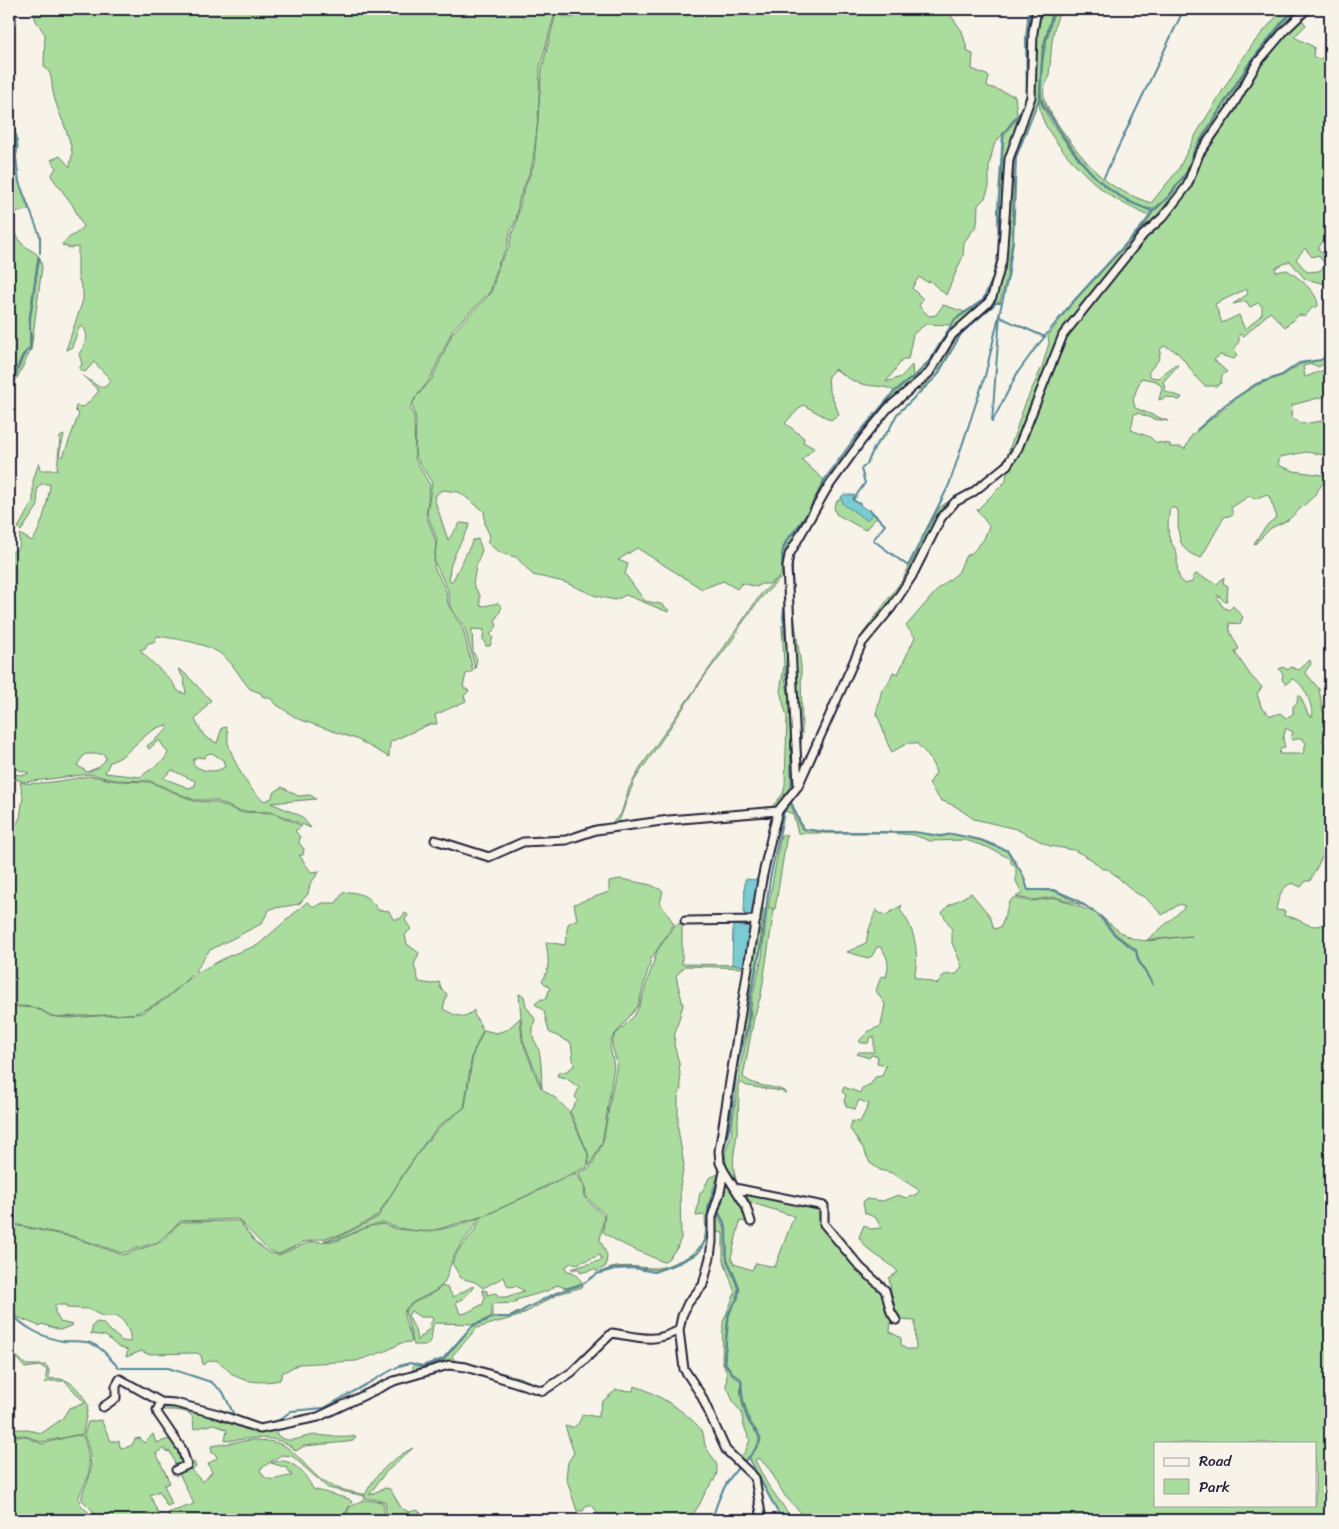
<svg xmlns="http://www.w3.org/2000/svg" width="1339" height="1529" font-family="Sriracha,sans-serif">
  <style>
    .green { fill: #aadc9d; stroke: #667f6c; fill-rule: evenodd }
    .water { fill: #7acbd2; stroke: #578796 }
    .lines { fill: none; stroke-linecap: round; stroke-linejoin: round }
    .stream { stroke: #578796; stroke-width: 2 }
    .minor-casing { stroke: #22223b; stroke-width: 11 }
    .minor { stroke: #f7f3e8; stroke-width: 7 }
  </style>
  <rect width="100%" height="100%" fill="#f7f3e8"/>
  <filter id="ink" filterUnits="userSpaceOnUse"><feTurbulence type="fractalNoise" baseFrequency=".02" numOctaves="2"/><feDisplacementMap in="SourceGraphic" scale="10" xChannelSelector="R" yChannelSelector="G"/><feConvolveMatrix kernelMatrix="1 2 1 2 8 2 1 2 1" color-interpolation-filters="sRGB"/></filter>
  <g filter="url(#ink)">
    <path class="green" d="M33,9H556L540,67L538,123L532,166L519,199L516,220L510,232L507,248L499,262L490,292L453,329L430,379L417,396L432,379L453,332L491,293L500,262L509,248L512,233L517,221L521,198L534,164L542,68L557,9H562L563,16L573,18L576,9H946L962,31L968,52L973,54L972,69L989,76L987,86L1015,96L1017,115L994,145L989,166V187L985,198L978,205L977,225L964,242L963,256L946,295L930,281L927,282L919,277L912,288L923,299L919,306L929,316L936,315L943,305L965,312L950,325L926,324L913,334L908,359H903L886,382L901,377L912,365L913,376L894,391C884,385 878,387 867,385C854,383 846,377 835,369L828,376L829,389L839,414L831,420L803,405L785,423L804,438L803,442L814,448L802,460L824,480L807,513L783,546L781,577L769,584H761L757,587L742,583L737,589L723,581L702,589L637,548L618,560L628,564L625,574L645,601L661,604L670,611L668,612L626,595L615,600L596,596L564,582L533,575L516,557C503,555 496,551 487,542L490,536L485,525L484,511L459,492L442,490L436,495L435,501L448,540L460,523L470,524C463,542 446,561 450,582L453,580L473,540L478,539L482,550L476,567L473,584L480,596V605L484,606L498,603L502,607L495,621L497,626L490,635L493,637L490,646H486L483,639L484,630L472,629L473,652L477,659L475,669L465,628L450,606L448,590L434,561L437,540L427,513L432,483L416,457L415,451L416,419L412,405L416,397L410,408L414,417L415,459L430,485L426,515L436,542L434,567L446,591L448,604L463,629L473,671L466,674L463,687L469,691L464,696L466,701L435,715L437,724H430L390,742L389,757L356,739L298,719L274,703L272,699L262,696L261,693L250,689C241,679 235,666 225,657C209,643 178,639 157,636L154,642L148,643L145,648L140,650C153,665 170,676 179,692L186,694L184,679L178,669C188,673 201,692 211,700L195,720L205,737L217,743L222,728L226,727C230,734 226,739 229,746C235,764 249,792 265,801L272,798L273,793L282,787L298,796L310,795L316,799L271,803L301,816L311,828L273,812L239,811L215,800H194L150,781L115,780L90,774L25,782L9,777V774L25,775L29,773L16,769L9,763V554L19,548L20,534L32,541C41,531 49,498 50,484H41L37,489L38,506L21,531L18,528L33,501V481L39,462L40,470H57L60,437L64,435L59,455L63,457L79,414L75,410L76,406L84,407L99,391L82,375L99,387H105L111,380L94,362L85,372L79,369L82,364L79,354C85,344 91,336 82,326L79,328L72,347L66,350L83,300V291L78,277V247L70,248L62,245C66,236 78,236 83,226L72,204L51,176L56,168L51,160L60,156L70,167C70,162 73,156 72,152C69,131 57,112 53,92C51,83 53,72 44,67L45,34L36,21ZM167,725V730L147,746L149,749L159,740L168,753L164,760L140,777L105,773L110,762C131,756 143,729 167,725ZM212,753L223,760L225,767C216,773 203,772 194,765L193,760L197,757L204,758L207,754ZM85,754H104L106,759L99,767L87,772L77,765ZM172,770L195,781V786L189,788L163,778Z
      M1030,9H1036L1032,32L1030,97L1007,160L1001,262L995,286L984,305L951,334L929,372L887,407L851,452L825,490L788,555L784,556L787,542L808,516L825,482L860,434L895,392L927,365L954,321L982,302L988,293L999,263L998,220L1004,135L1022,112L1027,100Z
      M1039,9H1053L1042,50L1039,98L1014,163L1012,241L1007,277L1000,302H997L960,334L952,345L944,363L922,389L917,390L903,398L912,390L945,347L996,292L1009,169L1025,121Z
      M1055,9H1061C1050,32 1052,52 1049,75C1047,84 1042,86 1044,97C1047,115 1089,168 1104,179C1118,191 1134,197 1151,203L1178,170L1195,136L1240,62L1256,40L1283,9H1295L1282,21L1247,66L1194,149L1186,172L1166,199L1153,209C1104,205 1067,141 1044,104C1034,83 1049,31 1055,9Z
      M1297,9H1304L1237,92L1183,185L1117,261L1067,326L1016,448L1005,463L968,492L948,504L943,511L924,541L907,577L855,649L861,636L903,579L928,527L940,507L970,488L999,466L1007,456L1025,404L1042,367L1049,343L1048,336L1071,305L1145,225L1153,212L1169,198L1188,171L1196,149L1249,66L1284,21Z
      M1300,17L1306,25L1294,37L1314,47L1313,57L1321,59L1326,53L1330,55V245L1323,241L1318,249L1330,260L1326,270L1329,283L1326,284L1305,279L1290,261L1275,268L1276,272L1287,270C1297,276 1319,293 1318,306L1312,308L1305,316L1299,315L1285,327L1270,312L1244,336L1241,334L1239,335V341L1234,350L1237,356L1234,359L1220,355L1214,360L1227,372L1222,375L1221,383L1217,386H1205C1189,374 1186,352 1164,346L1161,348L1159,359L1148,373L1151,377L1158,378L1176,364L1178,365L1163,382L1166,392L1182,397L1180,400L1167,397L1159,400L1162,387L1156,381L1141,378L1133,399L1135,408L1168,421L1153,419L1138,413L1134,414L1131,430L1150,437L1155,442L1170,444V447H1181L1185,449L1192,435L1239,396L1257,385L1284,375L1301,364L1321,360L1330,354L1326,362L1319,367L1312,364L1303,366L1305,377L1330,368V395L1292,405L1291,417L1302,424L1322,421L1330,423V456L1306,452L1280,457L1278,465L1294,471L1330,476V479L1323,483L1313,497L1288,520L1271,528L1255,544L1254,543L1268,524L1277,517L1269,496L1264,495L1255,499L1249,496L1231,508L1233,515L1224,517L1201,558C1174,550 1179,531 1178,510L1175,508H1170C1168,516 1167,533 1170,540C1172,545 1176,549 1177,554C1178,565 1175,575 1184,584L1193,582V576L1196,574L1217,584L1224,577L1223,583L1228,586L1227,600L1225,602L1218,595L1217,597L1223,607L1229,610L1233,606L1243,617L1240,624L1229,623L1230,632L1239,649L1235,651L1236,654L1251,676L1262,687L1257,694L1262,709L1271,716L1280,713L1286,718L1293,714V706L1297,703L1298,695L1300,696L1309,716H1313C1311,703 1305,683 1292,679L1286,684L1282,680L1283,674L1279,669L1283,667L1288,670L1291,667L1299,670L1310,660L1311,664L1305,672L1319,689L1323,712L1330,721V728L1322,741L1326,745L1330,744V848L1327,847L1310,881H1306L1301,887L1292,883C1281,887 1278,899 1276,910L1285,911L1284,916C1304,917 1309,935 1330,920V928L1324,926L1330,929V1520H808L785,1496L770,1470L759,1458L755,1460L766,1482L793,1520H782L751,1461L750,1456L760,1444L761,1438L750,1421L741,1392L742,1380L733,1374L725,1361L728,1319L733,1305L738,1299L740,1288L727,1257L726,1225L716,1206L725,1185L735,1190L750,1223L740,1221L731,1258L734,1264L752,1270L756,1263L775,1267L794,1216L752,1203L741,1190L821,1208L820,1222L846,1254L884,1291L891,1317L890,1332L901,1338V1345L906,1349H916L915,1321L899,1320L894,1310L889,1278L898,1272C886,1258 867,1254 859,1237L864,1225L870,1229L881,1228L876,1218L865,1213L863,1202L866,1199L883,1201L898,1195L906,1198L917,1194L919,1190L892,1173L880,1170L870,1163L863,1148L850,1129L852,1121L860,1122L869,1104L859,1100L855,1109L847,1107L844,1101L846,1095L842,1092L844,1087L860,1093L862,1088L871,1084L875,1077L882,1076L886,1065L877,1063L878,1056L871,1055L869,1058L857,1054L859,1052H874V1036L870,1038L868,1043H861L859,1041L869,1031L881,1026L885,1004L876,991L881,976L886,977C890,964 888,958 881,947H877L872,956L868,958L847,952L866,943L868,933L876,909L879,913L886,915L902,905L900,910C915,927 920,956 914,977L938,984L944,975L957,974L962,966L952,943V929L942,913L948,906L971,893L990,916L994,929L1001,927L1009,903L1013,898L1031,901L1057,898L1096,913L1114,935L1136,952L1138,961L1153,985L1139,960L1136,950L1115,933L1101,916C1141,953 1145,938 1192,936L1147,940C1153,935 1184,909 1185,906L1180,904L1162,915L1146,898L1136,893L1108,869H1102L1091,859L1074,850L1050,846L1016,829L974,819L955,806L940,800L929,784L936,773C932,760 926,752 916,743H908L892,752C884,740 884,726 876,714L882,689L888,684L893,672L898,674L915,637L906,626L939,588L958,573L965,557L973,552L984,539L989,526L977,510L1006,481L1008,464L1069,328L1187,187L1200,155L1258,63ZM1305,248L1312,257L1318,255L1326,265L1319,271L1307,272L1296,259ZM1246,289L1248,294L1233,304L1246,301L1250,307L1258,303L1262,306V314L1245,330L1239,315L1222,323L1215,304ZM1286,728L1293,732L1291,738L1293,740L1301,738L1306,743L1303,754H1279L1281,748L1285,747L1283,739ZM1155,1443H1315V1505H1155Z
      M1040,100C1045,114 1055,128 1064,140C1089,175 1110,196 1151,211L1149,216C1136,210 1123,204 1111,196C1090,182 1033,127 1040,100Z
      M9,119L17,138L18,148L16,157L19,182L29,210L15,212L16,194L9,158Z
      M9,171L13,197L14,231L22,244L38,255L29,319L31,337L30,349L22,355L9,387Z
      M40,258L42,267L31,350L9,394L24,355L28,354C35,342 29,331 30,318C32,298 36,278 40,258Z
      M825,494L824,501L792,556L794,615L801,666L802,733L799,761L804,764L800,768L797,766L796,662L792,643L789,562Z
      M841,499L867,520L873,514L877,517L865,530L836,514L834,507L837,501Z
      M777,579H780L760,599L741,625L733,639L707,673L634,781L618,824L615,825L612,823L621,814L629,788L642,765L761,594Z
      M782,625L787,649L785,678L790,701L791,786C789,796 780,807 770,809L783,794L785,785L787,717L780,691L784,666Z
      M91,776L116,781L150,782L194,801L215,802L239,812L273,813L302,826L295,831L300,837L299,843L304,849L303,855H299L311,872L320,871L310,884L308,894L299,904L270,909L261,924L210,950C203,957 201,966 194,972C177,990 157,1007 133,1014L56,1017L32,1007L9,1005V828H14L20,818L23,797L20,782C34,787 74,778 91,776Z
      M789,801L800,827L803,829L826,833L914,832L941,837L952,834L981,841L1007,851L1023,875L1028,890L1054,891L1085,906L1055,897L1033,900L1016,897L1022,893L1016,881V867L1011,863V859L987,847L965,840L930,841L914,835L889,833H798L793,814L785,811Z
      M781,835H787L775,909L768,907Z
      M621,879L651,885L663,891L660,903L674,924L651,959L638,1006L612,1038L610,1047L614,1066L605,1126L602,1143L589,1166L588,1153L570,1111L578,1100L575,1097L579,1088L566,1078L557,1076L559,1072H565L574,1066L571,1043L549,1032L544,1011L535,1004L541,999H546L550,988L542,981C551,969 548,956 546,942L565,945L568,924L577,919L574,904L609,892V881Z
      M349,892C362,893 371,898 378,910L389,911L393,919H400L405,913L408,915L405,920L411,929L405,935L407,944L419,953L414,965L419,982L432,984L439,982L441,989L447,994L443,1009C455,1015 463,1021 474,1010V1014L483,1030L472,1055L464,1108L440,1125L424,1144L377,1216L341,1235L304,1242L279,1254L268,1250L238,1219L181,1221L158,1242L122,1253L72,1236L9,1223V1006L32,1008L42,1010L49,1016L67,1018L142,1013L166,999L196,973L231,955L258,945L307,902L314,907L323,903H336L343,893Z
      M759,908L764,909L759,953L749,1000L747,1024L734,1080L730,1121L721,1162Z
      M767,909L774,910L761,995L754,1018L743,1077C758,1089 772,1084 786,1092V1094L781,1091L747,1086L740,1082C738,1096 739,1108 738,1122C737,1147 729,1158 737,1183L727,1168L725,1153L731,1135L740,1066L749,1031L752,998L762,957Z
      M682,923V964L744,965L752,927L743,924H753L748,968L685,966L676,976L683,1005L675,1033L674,1044L679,1063L681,1087L678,1098V1129L684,1165L680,1187L681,1238L677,1248L668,1259L663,1262C642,1252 622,1246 603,1232L605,1214L586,1197L585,1186L578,1173L590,1168L603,1142L617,1063L612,1046L614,1036L634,1016L639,1007L657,951L675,925Z
      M519,994L524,996L526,1006L535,1019C529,1045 537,1036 540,1056C542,1067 541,1077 542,1088L523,1040Z
      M520,1018L522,1040L538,1082L542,1089L558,1100L569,1112L588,1154V1167C537,1186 484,1225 429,1231C420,1232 408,1230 399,1228C392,1227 388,1222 381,1223C361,1226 342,1243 324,1240L341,1236L378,1217L405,1171L425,1144L441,1126L465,1107L473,1054L484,1030L496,1033L507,1030Z
      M576,1173L584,1186L585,1198L604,1216L600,1240L607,1255L606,1266L597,1272L595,1269L580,1273V1269H571L602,1260L600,1255L577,1264L571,1263L565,1267L567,1271L573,1272L583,1283L566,1288L557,1285L547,1291L516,1300V1303L492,1304V1316L477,1324L435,1323L433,1325L431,1339L427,1345H414L405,1311C411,1301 431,1297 442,1286L448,1288L453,1297L473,1286L474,1288L462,1299L456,1302L460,1314L466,1313L483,1304L485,1297L482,1290L487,1291V1295L495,1293L498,1295L497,1297H506L524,1291L516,1286L508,1287L504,1277L483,1288L475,1282L461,1278L452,1263L458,1251L473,1233L482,1217ZM411,1311L420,1317H432L433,1321L429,1324L430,1329L425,1332V1335L420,1337L417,1341L415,1329L408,1316Z
      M718,1174L708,1205L707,1237L695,1254L657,1270L632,1267L614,1268L599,1273C617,1263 633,1267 652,1268C668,1269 695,1256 703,1242C707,1234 705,1224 705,1215L696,1216L700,1192H702L709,1178Z
      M715,1210L725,1229V1253L738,1289L736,1300L728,1313L723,1362L734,1377L741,1381C739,1393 743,1412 749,1423C751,1428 756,1431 758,1435C763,1447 748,1457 741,1464L737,1460L745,1452L750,1440L743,1424L742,1413L733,1402L729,1390L726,1388L727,1374L722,1361L723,1322L735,1293L723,1258V1233L715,1232Z
      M480,1217C473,1230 464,1240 456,1252C450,1261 449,1276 443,1284C433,1296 407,1300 404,1313C403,1317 411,1335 412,1342L401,1343L386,1351L356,1361L299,1364L282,1373L280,1380C266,1383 248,1383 235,1376C228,1372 224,1364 216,1360L209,1361L203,1365L201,1355L197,1353L147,1354L142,1351L126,1357L128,1350L118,1347L106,1336L91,1334L93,1325L97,1322L102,1323L122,1341L130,1342C132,1333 125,1322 118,1316H102L88,1309L67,1308L66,1305H55V1312L60,1322L73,1325L60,1330L42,1324L39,1326L17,1317L9,1311V1224L72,1237L123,1255L161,1242L177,1225L183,1222L239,1221L255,1242L269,1253L279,1255L310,1242L336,1241L370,1226L384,1224L396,1229L428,1232Z
      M583,1285V1287L558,1294L519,1316L477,1328L452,1356L455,1361L518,1377L543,1386C532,1389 480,1365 463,1365C447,1365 429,1371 413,1374V1364L422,1367L444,1360L472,1327L496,1317H512L530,1310L561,1291Z
      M9,1349L26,1365H46L49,1370V1379C70,1376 78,1388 88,1405L83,1434L41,1442L24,1435L9,1436V1430L22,1429L42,1433L62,1419L69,1408L85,1403L65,1381H50L45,1383L47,1369L39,1366L25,1368Z
      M634,1386C652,1390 694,1416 703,1433C704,1436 704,1441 705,1445C709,1456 718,1458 717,1472C715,1483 708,1485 704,1495C700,1505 695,1512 688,1520L668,1518L667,1520H610L600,1516L592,1505H587L583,1511H577L566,1477L568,1462L574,1453L565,1426C576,1430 580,1423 582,1414L598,1417L602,1402L616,1390L633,1391Z
      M166,1404L217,1415L240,1425L277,1427L276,1434C291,1447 301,1435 317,1435C330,1436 342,1439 356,1436L353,1441L347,1442L304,1446L296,1451C277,1432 249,1439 225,1441L227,1430L214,1424L194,1429C193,1425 194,1420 192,1416C187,1409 168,1410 159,1410L163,1405Z
      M101,1420L111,1441H119L120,1447L125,1448L132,1445L135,1439L140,1438L144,1443L153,1434L156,1443L173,1438L186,1464L177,1469L170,1451L166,1452L164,1448L156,1453L170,1483L164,1485L172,1504L167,1506L159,1491L150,1495L161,1520H98L94,1512L82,1500C81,1492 87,1485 89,1478C93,1465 89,1446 84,1435L88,1422Z
      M75,1435L83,1436C87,1445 91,1468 88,1477C86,1484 79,1492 79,1499C79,1507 92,1513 95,1520H9V1438L24,1436L42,1444Z
      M251,1440C294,1440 291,1454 320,1479C331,1488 350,1492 364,1494V1496L328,1488L292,1456L281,1455L260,1469C266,1487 280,1476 292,1476L287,1468L271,1463C290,1454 306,1474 313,1489L349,1499L352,1502L341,1520H171L168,1513L194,1504L178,1471L194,1462L196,1467L191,1470L203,1482L212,1472L208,1464L217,1458L215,1453H212L211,1446Z
      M413,1448L385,1473L369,1495L385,1488L390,1489L402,1509L410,1512L417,1510L421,1513V1520H387L385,1501L364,1498C372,1476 393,1458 413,1448Z
      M363,1500L383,1502L385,1520H343L350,1507Z"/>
    <path class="water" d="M843,495H854L853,500L873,514L867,520L843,504L841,497Z
      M745,879L758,880L753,915L744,914Z
      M733,925L752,927L744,966L732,964Z"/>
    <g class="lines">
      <path class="stream" d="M1054,9L1043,50L1040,97L1043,105C1073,152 1095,193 1153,211L1168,197L1188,171L1195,150L1248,65L1284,20L1296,9
        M9,28L16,20L15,9
        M9,118L17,138L16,158L19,182L40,236V253
        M1104,177L1184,9
        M1002,318L1045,337
        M9,389L23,355L30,348V319L39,257
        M992,422L1018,372L1034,350L1070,305L1144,224L1153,211
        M992,422L1000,315
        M1197,430L1226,404L1256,384L1282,375L1299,363L1321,360L1330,353
        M860,504L853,500L865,483L861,469L867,464L875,446L889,430L897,414L937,376L961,334L996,303H1001
        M870,510L885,525L873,540L908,566L949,485L985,376L1008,277L1013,241L1016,157L1040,97
        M788,649L783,617L785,599L782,554L786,541L806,517L825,479L854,439L894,392L916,375L930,360L955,319L983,300L993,278L999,252L998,210L1003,134L1022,110L1027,94L1026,38L1029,9
        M788,657L787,676L790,699
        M791,721L792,789
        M790,800L803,829L826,832H914L941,836L952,834L981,840L1008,851L1023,875L1028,890H1054L1077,900L1100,916L1114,934L1136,950L1138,960L1153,985
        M725,1166L723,1153L731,1122L737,1066L748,1027L750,999L761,948L770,879L785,807
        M9,1311C22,1326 42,1338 63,1341C71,1342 82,1340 90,1343C106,1349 108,1359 120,1368H168L211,1382L223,1392L235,1417
        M277,1422L291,1411L324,1408L399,1366L410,1363L422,1366L443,1359L473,1325L494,1317H510L556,1293L584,1283L597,1274L615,1269L634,1268L654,1272L679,1263L698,1253L706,1240L708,1209L721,1171
        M749,1459L782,1520
        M712,1520C717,1501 724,1483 738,1468C746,1459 756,1452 760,1440C759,1432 754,1429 750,1423C743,1410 742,1393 741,1379L734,1375L724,1362L729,1313L737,1299L739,1289L727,1260L726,1227L717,1210"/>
      <g class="minor-casing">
        <path id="minor" d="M798,786L787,567L789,555L826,490L862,440L888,408L929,373L952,335L987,304L992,297L1002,261L1009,159L1031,97L1033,32L1037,9
          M435,840L489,857L523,842L566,840L596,830L669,820L778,811
          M685,921L756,920
          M724,1171L746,1206L751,1222
          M735,1188L824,1206V1224L860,1267L885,1290L891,1312L896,1320
          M103,1407L116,1398V1386L120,1379L161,1402
          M176,1470L187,1465L182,1449L158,1414L157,1410L161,1402L175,1403L218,1414L260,1429L318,1417L394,1381L449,1365L466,1367L543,1391L572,1372L612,1333C639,1337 653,1344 679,1330
          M762,1520L755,1478L726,1450L701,1395L684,1369L679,1330L682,1316L688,1303L703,1285L710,1257L712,1242V1217L720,1192L724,1171L720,1163L719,1151L762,879L772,834L778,811L798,786L862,643L891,608L912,576L941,518L955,502L972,493L1007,465L1018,448L1063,335L1143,235L1163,217L1187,186L1199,154L1232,107L1257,63L1285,30L1307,9"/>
      </g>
      <use href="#minor" class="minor"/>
    </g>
  </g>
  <rect width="1339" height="1529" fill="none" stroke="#f7f3e8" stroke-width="30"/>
  <rect x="15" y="15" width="1309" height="1499" fill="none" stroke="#22223b" stroke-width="2" filter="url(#ink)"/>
  <rect x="1154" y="1442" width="162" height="65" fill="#f7f3e8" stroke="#a29fa3"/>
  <rect x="1164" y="1458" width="25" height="8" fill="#f7f3e8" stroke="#a29fa3"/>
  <text x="1199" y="1466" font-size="15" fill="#22223b">Road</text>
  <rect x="1164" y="1479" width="25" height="15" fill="#aadc9d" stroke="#a29fa3"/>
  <text x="1199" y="1492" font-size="15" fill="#22223b">Park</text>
</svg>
